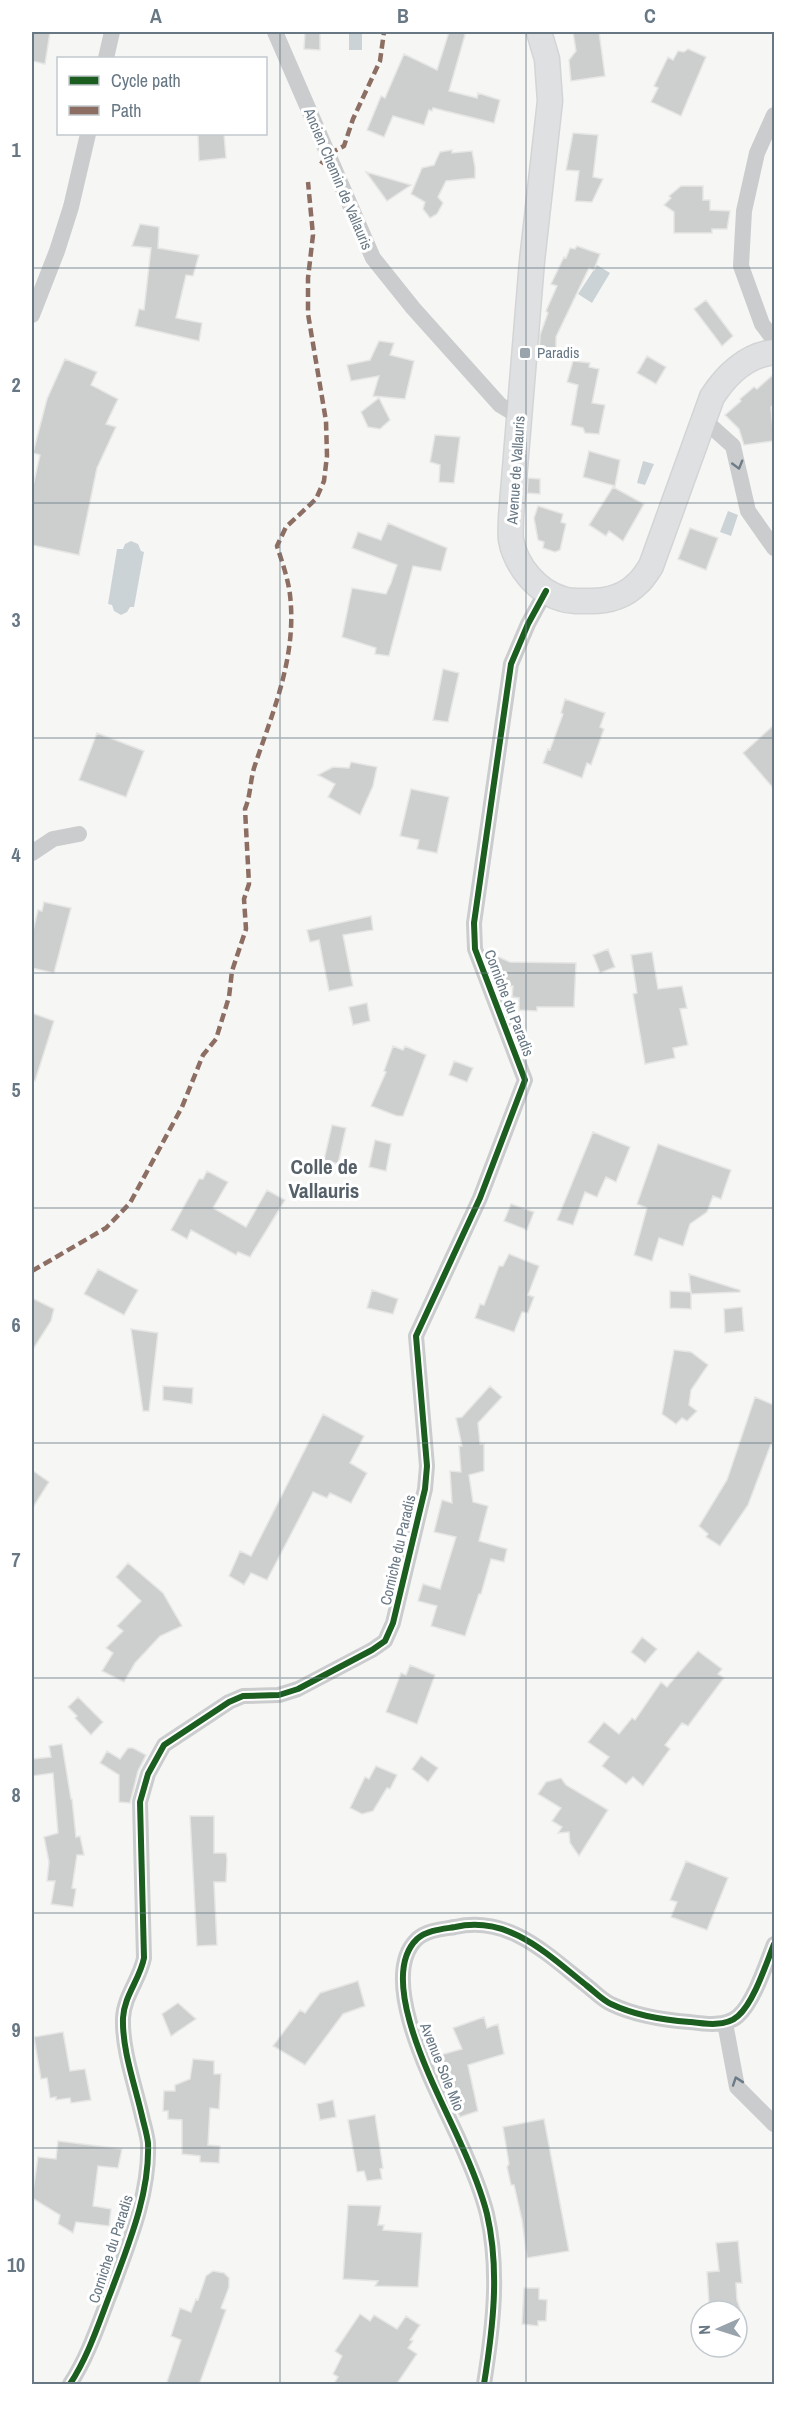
<svg xmlns="http://www.w3.org/2000/svg" width="806" height="2416" font-family="'Archivo Narrow',sans-serif">
  <style>
    .water { fill: #ccd3d6 }
    .building { fill: #cdcfcf; stroke: #e6e6e5; stroke-width: 1.5 }
    .lines { fill: none; stroke-linecap: round; stroke-linejoin: round }
    .secondary-casing { stroke: #d3d4d5; stroke-width: 27 }
    .minor { stroke: #cbcccd; stroke-width: 16 }
    .secondary { stroke: #dfe0e1; stroke-width: 24 }
    .quiet { stroke: #8d6e63; stroke-width: 4.5; stroke-dasharray: 9 4.5; stroke-linecap: butt }
    .cycleway-casing { stroke: #fff; stroke-width: 10 }
    .cycleway { stroke: #1b5e20; stroke-width: 6 }
    .oneway { stroke: #6c7b88 }
    .grid { fill: none; stroke: #677784; stroke-width: 1.5; stroke-opacity: 0.55 }
    .poi-dot { fill: #99a3ac; stroke: #fff; stroke-width: 2 }
    .labels { text-anchor: middle; stroke-width: 6; stroke-linejoin: round; paint-order: stroke }
    .street-label { font-size: 15px; fill: #677784; stroke: #fff }
    .poi-label { font-size: 15px; fill: #677784; stroke: #fff; text-anchor: start }
    .district-label { font-size: 21px; font-weight: bold; fill: #556069; stroke: #fff }
    .neatline { fill: none; stroke: #677784; stroke-width: 2 }
    .grid-label { font-size: 20px; text-anchor: middle; font-weight: bold; fill: #677784 }
  </style>
  <rect width="100%" height="100%" fill="#f6f6f5"/>
  <path class="water" d="M349,32H362V50H349Z
    M597,265L610,273L592,303L578,294Z
    M643,461L654,464L645,485L637,483Z
    M728,511L738,515L731,536L720,532Z
    M131,541L138,544L141,551L144,552L134,607H130L127,612L121,615L114,611L112,605L108,604L117,549H123L125,544Z"/>
  <path class="building" d="M32,32H50L45,64L32,61Z
    M305,32H320V50L304,49Z
    M449,32H463L465,35L449,91L477,98L478,93L500,100L494,123L433,108L432,111L429,110L424,125L393,116L384,137L367,130L381,96L385,98L404,54L437,70Z
    M573,32H599L605,76L571,81L569,60L576,51Z
    M688,49L706,57L681,116L651,102L658,88L654,86L668,57L673,60L678,51L684,52Z
    M573,133L598,135L593,177L603,179L592,202L575,201L579,171L566,170Z
    M198,134H224L226,158L199,161Z
    M452,150V153L472,151L475,167V178L446,181L438,197L443,203L437,214L430,218L423,209L425,202L411,194L422,168L434,165L440,152Z
    M366,172L411,185L387,201Z
    M681,186H703V200H710V210L730,211L727,229H712V233H674V212L664,205L671,198L669,196Z
    M140,224L159,227L158,248L199,255L193,276L186,275L176,318L202,323L199,341L135,326L139,309L144,310L151,248L132,246Z
    M577,246L600,254L594,270L589,268L556,337V354H539L540,335L548,313L546,311L557,286L551,284L564,257L566,258L570,248L575,249Z
    M706,300L733,336L722,346L694,309Z
    M379,341L394,343L390,355L414,361L405,399L373,396L379,376L351,381L347,365L370,360Z
    M647,356L666,367L656,384L637,373Z
    M65,359L97,372L91,385L118,399L106,424L116,427L97,468L79,555L32,545V490L40,455L33,453L47,399Z
    M573,361L590,363L589,367L599,369L592,403L605,405L599,434L585,433L583,428L571,425L578,385L567,382Z
    M774,374V404L771,407L774,441L744,445L739,429L725,415L741,401L740,399L754,387L757,389Z
    M379,398L390,420L380,429L368,427L361,412Z
    M435,435L460,437L454,483L439,482L440,465L430,462Z
    M589,451L620,460L615,486L583,477Z
    M528,478L540,479V494L527,493Z
    M613,487L644,504L623,541L609,531L606,536L589,525Z
    M538,506L563,514L561,522L566,524L560,550L555,552L543,548L544,542L538,540L534,518Z
    M388,523L447,548L441,571L413,566L389,656L375,654L376,648L342,637L352,588L386,594L391,583L397,565L352,548L358,532L381,540Z
    M690,528L718,538L706,570L678,559Z
    M443,669L459,673L448,722L433,720Z
    M565,699L605,713L600,727L604,729L591,765L587,763L582,778L543,763L548,749L550,750L563,714L561,713Z
    M774,725V789L743,753Z
    M97,733L144,751L126,797L79,780Z
    M351,762L377,767L373,786L360,815L328,797L335,784L318,775L333,767L349,768Z
    M411,789L449,797L437,853L417,849L419,840L400,836Z
    M44,902L71,908L54,973L32,968V935L38,910L42,911Z
    M371,916L373,930L343,935L353,986L329,991L319,940L310,942L307,930Z
    M608,949L615,967L600,973L593,955Z
    M652,952L658,989L682,986L687,1008L680,1009L688,1045L673,1048L675,1058L645,1064L633,994L637,993L631,955Z
    M494,955L510,962L576,963L574,1007H537V1011L519,1010V998L512,997L513,986H505V978L496,976L491,961Z
    M367,1003L370,1021L353,1025L349,1007Z
    M32,1013L54,1021L35,1081L32,1080Z
    M393,1046L403,1050L405,1046L426,1055L403,1116H397L371,1106L386,1072L384,1071Z
    M454,1061L473,1068L467,1082L449,1075Z
    M332,1125L346,1128L338,1164L324,1160Z
    M593,1132L630,1147L616,1182L606,1177L597,1197L585,1192L573,1225L557,1220Z
    M375,1140L391,1144L386,1171L369,1167Z
    M658,1144L731,1170L721,1199L713,1196L707,1212L690,1224L683,1246L659,1238L652,1261L634,1255L647,1208L637,1204Z
    M207,1171L228,1182L213,1208L246,1227L267,1190L285,1200L250,1257L238,1252L236,1255L191,1230L187,1239L171,1230L199,1179H203Z
    M511,1204L534,1212L527,1230L504,1221Z
    M509,1254L539,1266L528,1295L534,1297L528,1313L522,1312L514,1332L475,1318L480,1304L484,1305L499,1266H503Z
    M98,1269L138,1290L124,1315L84,1294Z
    M689,1274L740,1290V1292L691,1294Z
    M372,1290L398,1299L393,1314L367,1308Z
    M670,1291L691,1292V1309L670,1308Z
    M32,1298L54,1309L51,1321L32,1351Z
    M742,1307L744,1331L725,1333L724,1309Z
    M131,1329L158,1333L149,1411H143Z
    M674,1350L691,1352L708,1365L691,1390L689,1405L697,1411L687,1421L682,1418L676,1424L662,1414Z
    M163,1386L193,1388L192,1404L163,1400Z
    M490,1386L502,1397L478,1423L480,1444H484V1471L469,1475L473,1502L488,1506L479,1541L507,1549L504,1562L491,1559L481,1594H479L465,1636L431,1626L437,1606L418,1601L423,1584L440,1589L456,1537L434,1532L442,1500L452,1503L450,1471L461,1472L459,1446H462L456,1418L462,1417Z
    M755,1397L774,1405V1446L771,1444L748,1505L720,1546L706,1537L708,1534L699,1526L727,1480Z
    M323,1414L364,1436L350,1463L367,1473L351,1503L330,1493L327,1498L313,1492L267,1580L251,1573L244,1585L229,1576L240,1551L251,1556Z
    M32,1470L49,1482L32,1509Z
    M128,1563L163,1593L182,1626L160,1636L135,1663L124,1682L102,1671L113,1653L106,1648L123,1631L117,1626L141,1601L116,1577Z
    M642,1637L657,1649L645,1663L631,1652Z
    M698,1651L722,1669L718,1674L724,1678L688,1726L682,1723L665,1745L670,1749L643,1786L633,1777L626,1784L602,1766L609,1757L588,1742L604,1722L619,1734L632,1718L635,1720L661,1682L667,1687Z
    M410,1665L435,1675L417,1724L386,1712L401,1673L406,1675Z
    M78,1697L103,1722L91,1735L75,1718L77,1716L68,1707Z
    M62,1744L71,1799H72L76,1837L80,1836L84,1855H77L72,1888L76,1889L73,1907L51,1904L55,1881H47L49,1862L44,1837L58,1833L53,1773L32,1776V1759L51,1757L49,1746Z
    M128,1748H133L146,1755L138,1771L130,1803L119,1802V1775L100,1763L107,1751L120,1759Z
    M421,1756L438,1768L428,1782L412,1769Z
    M376,1766L397,1775L390,1789L387,1788L373,1811L362,1814L350,1808L365,1777L369,1779Z
    M561,1778L566,1785L608,1810L579,1856L570,1843L569,1832L558,1833L562,1827L552,1821L561,1808L538,1794L546,1782Z
    M190,1816H214V1853H226L227,1859L226,1882H214L217,1945L197,1946Z
    M686,1861L728,1878L707,1930L671,1917L677,1902L670,1900Z
    M358,1981L365,2006L343,2014L305,2065L273,2046L300,2010L305,2013L320,1993Z
    M178,2003L196,2019L171,2036L162,2014Z
    M484,2017L487,2028L498,2024L504,2054L468,2065L478,2111L460,2117L452,2100L448,2082L445,2084L433,2057L462,2049L453,2028Z
    M63,2032L70,2071L85,2069L91,2100L71,2103L70,2098L56,2100V2097L50,2098L47,2078L41,2079L34,2037Z
    M193,2059L214,2061V2074H221L219,2109L210,2108L208,2145L220,2146L219,2163L200,2162V2156L182,2154V2120L168,2119V2111H163L164,2091H175V2085L190,2079Z
    M333,2100L336,2117L320,2120L317,2104Z
    M375,2115L383,2168L380,2169L382,2179L367,2181L364,2171L357,2172L348,2120Z
    M544,2119L569,2251L527,2258L522,2220L514,2185H511L507,2167L509,2164L503,2127Z
    M58,2141L122,2149L118,2168L98,2166L93,2206L111,2209L109,2226L76,2222L73,2233L58,2224L60,2215L32,2198L38,2157L56,2159Z
    M348,2205L381,2206L378,2225H384L383,2230L422,2233L418,2287L375,2286L378,2281L343,2279Z
    M738,2241L742,2283H736L737,2300L741,2311H715L709,2304L707,2272L719,2271L716,2243Z
    M213,2271L224,2273L229,2278V2287L221,2308L226,2310L199,2385H175L167,2382L181,2340L171,2336L180,2308L191,2312L196,2299L198,2300L206,2276Z
    M524,2288H539V2299L547,2300L546,2321H538V2326L522,2324Z
    M360,2314L370,2321L374,2315L397,2329L406,2316L420,2325L410,2340L413,2341L408,2348L417,2354L396,2385H333L338,2377L333,2374L342,2356L335,2351Z"/>
  <g class="lines">
    <g class="secondary-casing">
      <path id="secondary" d="M539,32L547,59L550,101L532,261L511,517C511,524 510,533 511,540C516,566 537,592 563,599C572,602 582,601 591,601C608,601 625,596 637,584C643,579 647,572 651,566L712,397C726,375 747,355 774,352"/>
    </g>
    <path class="minor" d="M275,32L373,258L413,308L500,405L520,417
      M106,58L112,32
      M774,115L757,153L744,211L741,266L762,324L774,340
      M32,315L57,251L71,207L88,134
      M704,420L733,446L748,511L774,548
      M32,853L53,839L79,834
      M725,2023L737,2087L774,2124
      M70,2384C89,2355 99,2322 112,2289C129,2243 150,2193 148,2143C147,2134 144,2125 142,2116C135,2085 122,2050 123,2018C124,1996 140,1979 144,1958L140,1802L148,1774L164,1745L229,1702L243,1696L279,1695L298,1689L372,1650L385,1641L393,1623L425,1489L427,1466L416,1336L480,1198L525,1080L475,949L474,923L511,664L528,624L546,591
      M484,2384C493,2328 500,2270 487,2214C481,2190 470,2164 460,2142C441,2098 374,1980 417,1939C427,1930 443,1929 455,1927C509,1915 547,1954 586,1985C594,1991 602,2000 611,2004C636,2016 663,2020 690,2022C705,2024 726,2027 738,2016C754,2002 766,1964 774,1944"/>
    <use href="#secondary" class="secondary"/>
    <path class="quiet" d="M321,164L328,154L344,146L353,119L380,61L384,32
      M32,1271L106,1228L130,1203L182,1107L203,1055L216,1039L229,997L232,971L246,929L244,899L249,884L245,809C251,795 250,779 255,765C274,709 297,655 290,595C288,578 282,562 277,546L286,527L316,499L324,481L327,456L326,421L308,314V278L313,235L308,182"/>
    <g class="cycleway-casing">
      <path id="cycleway" d="M70,2384C89,2355 99,2322 112,2289C129,2243 150,2193 148,2143C147,2134 144,2125 142,2116C135,2085 122,2050 123,2018C124,1996 140,1979 144,1958L140,1802L148,1774L164,1745L229,1702L243,1696L279,1695L298,1689L372,1650L385,1641L393,1623L425,1489L427,1466L416,1336L480,1198L525,1080L475,949L474,923L511,664L528,624L546,591
        M484,2384C493,2328 500,2270 487,2214C481,2190 470,2164 460,2142C441,2098 374,1980 417,1939C427,1930 443,1929 455,1927C509,1915 547,1954 586,1985C594,1991 602,2000 611,2004C636,2016 663,2020 690,2022C705,2024 726,2027 738,2016C754,2002 766,1964 774,1944"/>
    </g>
    <use href="#cycleway" class="cycleway"/>
  </g>
  <defs><path id="oneway-chevron" d="M-2-3.5L2.5 0L-2 3.5" fill="none" stroke-width="1.6" stroke-linecap="round" stroke-linejoin="round" transform="scale(1.5)"/></defs>
  <g class="oneway">
    <use href="#oneway-chevron" transform="translate(738 465) rotate(74)"/>
    <use href="#oneway-chevron" transform="translate(737 2081) rotate(-109)"/>
  </g>
  <path class="grid" d="M280,32V2384M526,32V2384M32,268H774M32,503H774M32,738H774M32,973H774M32,1208H774M32,1443H774M32,1678H774M32,1913H774M32,2148H774"/>
  <rect class="poi-dot" x="519" y="347" width="12" height="12" rx="3"/>
  <g class="labels">
    <g class="street-label">
      <text transform="translate(338 179) rotate(67)" y="5">Ancien Chemin de Vallauris</text>
      <text transform="translate(516 470) rotate(-86)" y="5">Avenue de Vallauris</text>
      <text transform="translate(509 1003) rotate(69)" y="5">Corniche du Paradis</text>
      <text transform="translate(398 1550) rotate(-77)" y="5">Corniche du Paradis</text>
      <text transform="translate(442 2067) rotate(68)" y="5">Avenue Sole Mio</text>
      <text transform="translate(111 2249) rotate(-72)" y="5">Corniche du Paradis</text>
    </g>
    <g class="poi-label">
      <text x="537" y="358">Paradis</text>
    </g>
    <g class="district-label">
      <text x="324" y="1174">Colle de<tspan x="324" dy="24">Vallauris</tspan></text>
    </g>
  </g>
  <rect width="806" height="2416" fill="none" stroke="#ffffff" stroke-width="66"/>
  <rect x="57" y="57" width="210" height="78" fill="#ffffff" stroke="#c2c9ce" stroke-width="1.5"/>
  <rect x="69" y="76" width="30" height="9" fill="#1b5e20" stroke="#c2c9ce" stroke-width="1.5"/>
  <text x="111" y="87" font-size="18" fill="#677784">Cycle path</text>
  <rect x="69" y="106" width="30" height="9" fill="#8d6e63" stroke="#c2c9ce" stroke-width="1.5"/>
  <text x="111" y="117" font-size="18" fill="#677784">Path</text>
  <g transform="translate(719 2329) rotate(267)"><circle r="28" fill="#ffffff" stroke="#c2c9ce" stroke-width="1.5"/>
  <path d="M0-4.5L10 22L0 15L-10 22Z" fill="#99a3ac"/>
  <text y="-9" font-size="16" font-weight="bold" text-anchor="middle" fill="#677784">N</text>
  </g>
  <rect x="33" y="33" width="740" height="2350" class="neatline"/>
  <g class="grid-label">
    <text x="156" y="23">A</text>
    <text x="403" y="23">B</text>
    <text x="650" y="23">C</text>
    <text x="16" y="157">1</text>
    <text x="16" y="392">2</text>
    <text x="16" y="627">3</text>
    <text x="16" y="862">4</text>
    <text x="16" y="1097">5</text>
    <text x="16" y="1332">6</text>
    <text x="16" y="1567">7</text>
    <text x="16" y="1802">8</text>
    <text x="16" y="2037">9</text>
    <text x="16" y="2272">10</text>
  </g>
</svg>
